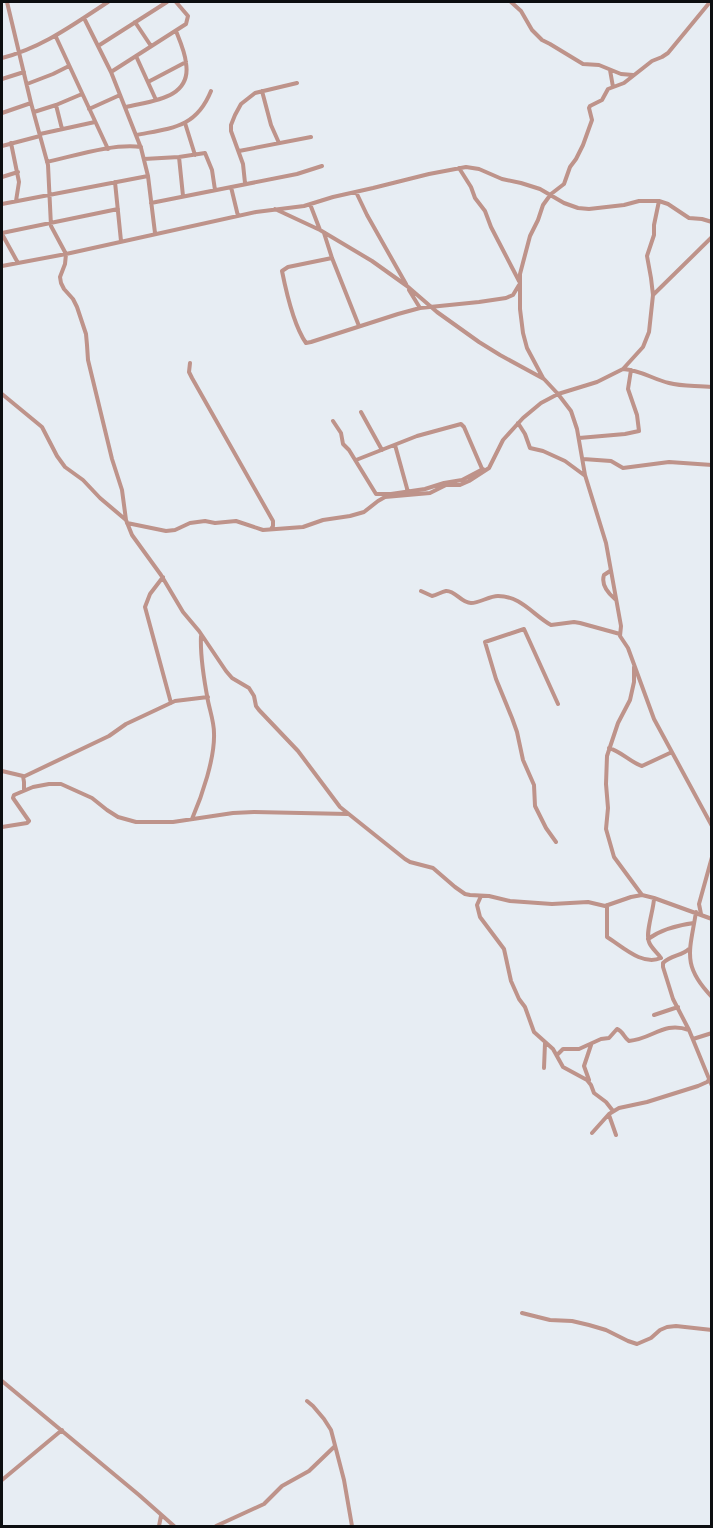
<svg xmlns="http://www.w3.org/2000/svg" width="713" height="1528" font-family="'Work Sans',sans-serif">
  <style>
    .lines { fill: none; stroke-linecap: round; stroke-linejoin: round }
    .minor { stroke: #be938a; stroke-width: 4 }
  </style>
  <rect width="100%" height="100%" fill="#e7edf3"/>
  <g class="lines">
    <path class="minor" d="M7,2L31,103L48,165L51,226L66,254L65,264L60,277L61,283L64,289L73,299L77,307L86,334L87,345L88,360L112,459L122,490L126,520L132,535L161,575L183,612L199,631L226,671L232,678L249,688L254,696L256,706L259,710L298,751L340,807L405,859L410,862L433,868L455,887L465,894L470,895L489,896L510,901L552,904L588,902L605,906L631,897L642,895L654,898L712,919
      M511,2L521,11L532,30L542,40L550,44L583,64L599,65L621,74L633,75
      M84,18L111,72L141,148L148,176L155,233
      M135,22L151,46
      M56,37L108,149
      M98,46L167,2
      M136,56L156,100
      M2,58C42,48 74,24 108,2
      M610,70L613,87
      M111,72L186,24L188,16L176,2
      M2,79L24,72
      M148,82L186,62
      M27,84L53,74L69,66
      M262,91L271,125L279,143
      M56,105L62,129
      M126,107C151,101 192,99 186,63C185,52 180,41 176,31
      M89,109L120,95
      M34,112L56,105L82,94
      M2,113L31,103
      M185,123L195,155
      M40,134L95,122
      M136,135C172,128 196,128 211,91
      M11,143L19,182L16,201
      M2,146L40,136
      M239,151L311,137
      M179,157L183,196
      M144,159L179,157L205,153L212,170L215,190
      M47,162C74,156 114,143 141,147
      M459,168L471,187L475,198L485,211L491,227L519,281
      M2,177L18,172
      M115,182L121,241
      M245,183L243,164L231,131V125L235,115L241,104L255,93L297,83
      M231,187L238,216
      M356,192L367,215L406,284
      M151,203L297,174L322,166
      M2,204L148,176
      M310,204L320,230
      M275,209L320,230L372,261L407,286L437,312L479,342L500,355L544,379L558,394L571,411L577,429L585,475L606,543L621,626L620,636L628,648L654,719L712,826
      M2,233L118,209
      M324,233L332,258L359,326
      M2,234L18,263
      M332,258L288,267L282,271C286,291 294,326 306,343L311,342L398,314L420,308L479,302L506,298L513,295L519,285
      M2,266L66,254L256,212L304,206L333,197L373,188L429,174L466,167L479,169L502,179L521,183L540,189L564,203L578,208L589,209L624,205L639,201H659L668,204L689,218L702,219L712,222
      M409,290L420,308
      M653,295L712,237
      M190,363L189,372L192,378L273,521V526L271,529
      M623,369C641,370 652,379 669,383C683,387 697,385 712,387
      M543,378L527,348L523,333L520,309V274L530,236L538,220L543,205L551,194L564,184L570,167L576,159L583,145L592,120L589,108L590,106L602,100L608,89L624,83L652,61L662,57L668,53L710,2
      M2,394L42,427L57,456L65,467L83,480L100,498L126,520
      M361,412L382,450
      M333,421L341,433L343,444L349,450L376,494H391L425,489L444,483L462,480L483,469
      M518,423L525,434L530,448L543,451L565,461L584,475
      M579,438L625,434L639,431L637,415L628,389L631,370
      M395,445L408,492
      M583,459L611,461L623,468L669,462L712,465
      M356,460L417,436L461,424L464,427L483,471
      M127,523L166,531L175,530L190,523L205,521L215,523L236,521L263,530L303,527L323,520L350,516L364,512L378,501L385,497L430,493L446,485H460L469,481L489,468L503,440L523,418L541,403L558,394L597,382L623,369L643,347L649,332L653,295L651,278L647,256L654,235V225L659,201
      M610,571L604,575C601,584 608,593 615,599
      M163,577L150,594L145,607L171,703
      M421,591L432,596C437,595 441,592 446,591C455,590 461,603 471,603C480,603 489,596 498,596C521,596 533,615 551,625L574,622L580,623L620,634
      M634,667V682L630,700L618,723L607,756L606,784L608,808L606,829L614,857L642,895
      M609,748C622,752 630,762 642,766L672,752
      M2,771L23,776L24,782V790
      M23,777L109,736L126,724L175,701L208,697
      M192,819C202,796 215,758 214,733C214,722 210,711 208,701C204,680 200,657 201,636
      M2,827L27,823L29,821L13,798L14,795L33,787L49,784H61L92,798L107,810L118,817L136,822H173L233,813L254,812L348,814
      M556,842L546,828L535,806L534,785L523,760L517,732L512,718L496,679L485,642L524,629L558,704
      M481,896L477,905L480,917L504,949L511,981L519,999L525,1007L534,1032L553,1049L563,1067L587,1080L591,1085L594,1093L606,1102L613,1111
      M654,898C654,909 645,933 649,942C651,948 657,952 661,958
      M607,905V937C623,947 642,966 661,958
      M696,912C690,951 681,965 712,997
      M701,914L699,904L712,857
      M648,939C662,929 678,925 694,923
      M689,949C682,956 671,955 663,963V967L673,999L689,1030L712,1086
      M654,1015L678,1007
      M693,1039L712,1033
      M557,1055L563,1049H579L601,1039L609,1038L617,1029C623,1031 624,1038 629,1041C653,1039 663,1021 689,1030
      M544,1068L545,1043
      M589,1080L584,1066L591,1045
      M609,1115L616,1135
      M592,1133L609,1114L619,1108L647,1102L698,1086L707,1082L712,1077
      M522,1313L550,1320L572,1321L589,1325L606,1330L628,1341L637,1344L651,1338L660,1330L667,1327L676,1326L712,1330
      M2,1381L139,1495L174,1526
      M307,1401L313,1406L324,1419L331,1430L344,1480L352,1526
      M2,1480L62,1430
      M159,1526L161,1516
      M216,1526L264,1504L282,1486L309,1471L334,1447"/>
  </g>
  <rect width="713" height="1528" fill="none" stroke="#0c0e10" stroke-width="6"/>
</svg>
